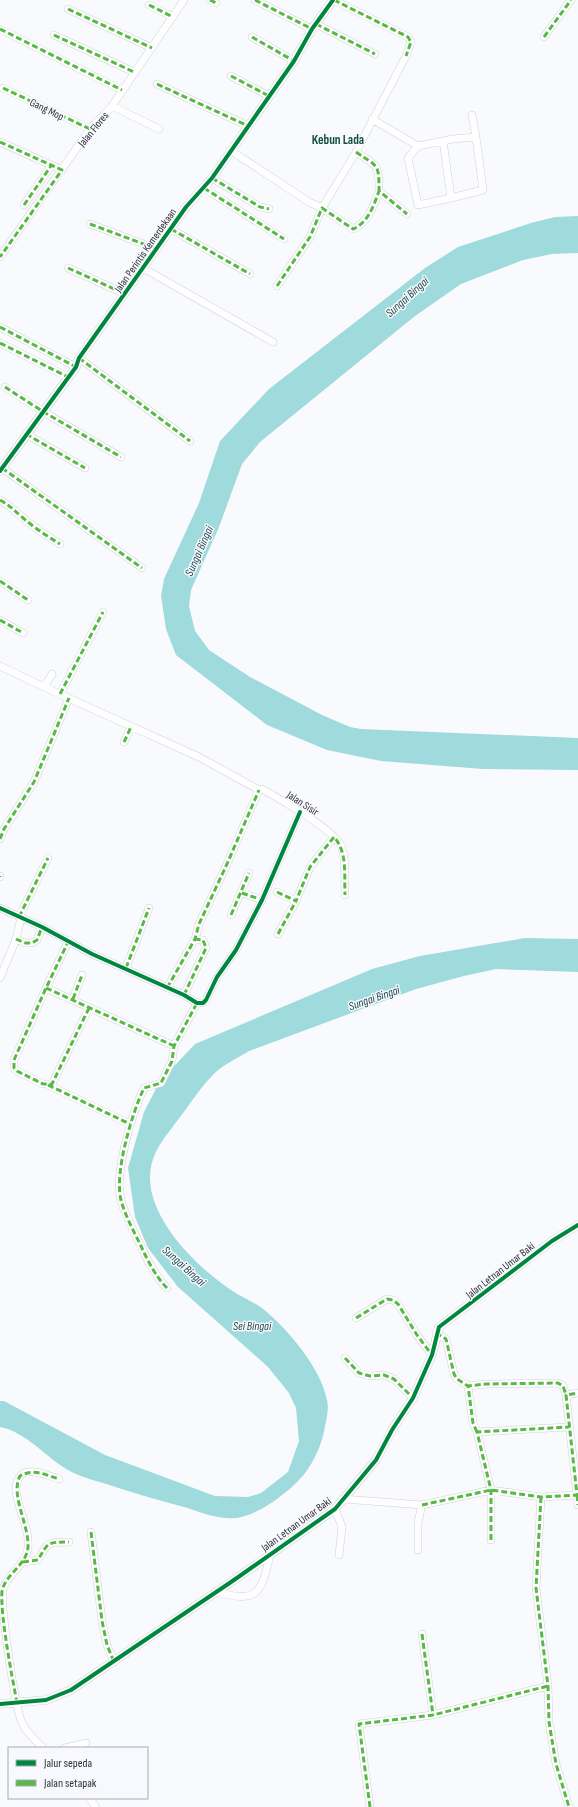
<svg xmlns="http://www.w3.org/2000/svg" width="578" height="1807" font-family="'Sofia Sans Condensed',sans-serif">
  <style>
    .water { fill: #9fdadc }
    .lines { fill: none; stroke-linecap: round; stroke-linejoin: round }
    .minor-casing { stroke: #d0d1d4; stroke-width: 8 }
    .tertiary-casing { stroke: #d0d1d4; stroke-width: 9 }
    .minor { stroke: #fefeff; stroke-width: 7 }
    .tertiary { stroke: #fefeff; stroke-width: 8 }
    .quiet { stroke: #58b947; stroke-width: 3; stroke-dasharray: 6 3; stroke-linecap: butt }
    .cycleway-casing { stroke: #f8f9ff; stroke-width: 6 }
    .cycleway { stroke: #00873e; stroke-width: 4 }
    .labels { text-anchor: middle; stroke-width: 3; stroke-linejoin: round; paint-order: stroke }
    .street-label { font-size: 11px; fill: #323235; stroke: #f8f9ff }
    .water-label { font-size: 12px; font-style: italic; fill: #204849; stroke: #f8f9ff }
    .quarter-label { font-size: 13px; font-weight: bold; fill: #0f5237; stroke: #f8f9ff }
  </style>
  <rect width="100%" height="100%" fill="#f9fafe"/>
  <path class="water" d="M578,216V253L552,254L523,260L461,284L415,316L260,442L242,464L219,527L191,590L189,606L195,631L209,650L250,677L322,715L350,727L361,729L578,738V770L483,769L381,761L327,750L267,725L176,655L166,629L161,596L164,579L199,503L220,441L269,389L425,268L458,247L531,223L555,217Z
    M525,938L578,939V972L496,969L464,976L416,989L249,1051C236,1059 222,1065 212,1076C199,1089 189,1106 177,1121C170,1131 160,1142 155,1154C132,1205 194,1265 231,1290C241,1297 252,1301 262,1308C287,1328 321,1368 327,1400C329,1408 327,1417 325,1426C322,1446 311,1470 295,1484C279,1499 250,1521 226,1518C212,1517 197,1511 184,1507C157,1500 130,1492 103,1483C89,1479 75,1475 63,1467C42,1453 25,1432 0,1427V1401H4L105,1455L215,1496L248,1497L261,1493L288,1472L299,1441L296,1408L289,1393L268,1367L178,1287L148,1248L135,1217L128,1168L144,1112L160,1081L195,1044L372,969L420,956Z"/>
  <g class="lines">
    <g class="minor-casing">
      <path id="minor" d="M210,0L216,3
        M255,0L312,29
        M149,5L173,17
        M68,9L152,48
        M316,24L375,54
        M0,29L122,90
        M54,35L134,72
        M252,37L294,61
        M544,37L571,0
        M231,76L269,96
        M157,84L248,126
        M3,88L90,129
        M112,106L159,129
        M372,119L418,146L453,139L476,137L472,115
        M443,141L451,198L483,190L476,137
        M0,142L62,170
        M418,146L408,158L418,205L451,198
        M230,150L309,202L322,208L356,152L406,56L411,42L408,37L334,0
        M356,152C378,167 379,163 379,191
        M212,178L260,207L269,209
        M204,188L284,239
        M24,205L51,166
        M90,224L157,249
        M171,229L250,274
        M0,257L90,129L112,106L184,0
        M68,268L125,294
        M143,268L273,342
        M277,286L310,237L322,208L353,229C368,223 374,205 379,191L407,214
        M0,327L76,367
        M0,343L68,377
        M79,358L190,441
        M5,387L42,411L121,457
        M26,434L85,468
        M2,468L142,568
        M0,500C9,505 14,510 22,517C33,527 47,536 60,544
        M0,581L28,600
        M0,620L23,633
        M0,666L44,687L199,757L259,790L262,789C280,799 334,830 341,846C347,860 344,881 345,895
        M44,687L52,674
        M60,694L103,612
        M124,742L131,727
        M0,839L4,829L34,782L69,698
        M0,877V876
        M277,892L296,901L310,867L334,837
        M242,893L262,900
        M0,908L42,927L92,954L184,995L197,1003H203L206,1000L217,977L236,950L262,900L300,812
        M231,915L249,873
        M19,917L48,858
        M278,934L296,901
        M16,939L25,943H32L37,940L42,927
        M69,940L46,988L14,1060V1068L17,1071L43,1084H52L89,1008
        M126,968L149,908
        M0,978L16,939L21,918
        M46,988L174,1046
        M167,988L195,939L199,924L227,864L259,790
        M184,995L206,948L203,940L195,939
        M73,999L82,975
        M48,1085L130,1124
        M167,1288C155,1276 147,1259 140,1244C133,1230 125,1215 121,1200C114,1173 132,1113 144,1088L161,1083L172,1061L174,1046L197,1003
        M356,1318L387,1299L393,1300L398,1304L417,1335L432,1355
        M436,1333L446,1339L454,1374L457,1379L468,1386
        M345,1358L359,1373L370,1376L384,1375L394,1379L413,1398
        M477,1432L473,1423L468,1386L486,1384L558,1383L563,1386L566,1395
        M577,1495L578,1505
        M541,1497L536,1588L548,1686L549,1722L556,1764L569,1807
        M343,1499L422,1505L418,1522V1550
        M422,1505L491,1490L541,1497L577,1495L566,1395L578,1393
        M335,1509L342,1527L339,1555
        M91,1532L102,1621L107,1645L114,1662
        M491,1540V1490L477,1432L569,1427
        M23,1562L38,1560C48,1543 46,1542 69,1542
        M216,1592C257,1603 261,1595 270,1555
        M422,1634L433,1715
        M43,1748C36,1741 28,1734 23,1725C15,1711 0,1604 3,1589C8,1573 26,1565 28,1548C30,1527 17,1509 16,1489C16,1485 18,1478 21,1475C30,1467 48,1476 59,1479
        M65,1748L86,1743
        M89,1798L96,1807
        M370,1807L359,1724L433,1715L548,1686"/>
    </g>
    <g class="tertiary-casing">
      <path id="tertiary" d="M0,471L76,367L79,358L186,207L212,178L294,61L312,29L333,0
        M0,1704L46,1700L71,1690L234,1580L335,1509L376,1460L392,1430L413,1398L432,1355L439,1327L552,1241L578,1225"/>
    </g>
    <use href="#minor" class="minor"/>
    <use href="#tertiary" class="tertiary"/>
    <path class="quiet" d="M210,0L216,3
      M255,0L312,29
      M334,0L408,37L411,42L406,56
      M149,5L173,17
      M68,9L152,48
      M316,24L375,54
      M0,29L122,90
      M54,35L134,72
      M252,37L294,61
      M544,37L571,0
      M231,76L269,96
      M157,84L248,126
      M3,88L90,129
      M0,142L62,170L0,257
      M356,152C378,167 379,163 379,191
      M212,178L260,207L269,209
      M204,188L284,239
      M24,205L51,166
      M90,224L157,249
      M171,229L250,274
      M68,268L125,294
      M277,286L310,237L322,208L353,229C368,223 374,205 379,191L407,214
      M0,327L76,367
      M0,343L68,377
      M79,358L190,441
      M5,387L42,411L121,457
      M26,434L85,468
      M2,468L142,568
      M0,500C9,505 14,510 22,517C33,527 47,536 60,544
      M0,581L28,600
      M0,620L23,633
      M60,694L103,612
      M124,742L131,727
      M0,839L4,829L34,782L69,698
      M0,877V876
      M277,892L296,901L310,867L334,837C348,853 344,876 345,895
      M242,893L262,900
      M231,915L249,873
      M19,917L48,858
      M278,934L296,901
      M16,939L25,943H32L37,940L42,927
      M69,940L46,988L14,1060V1068L17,1071L43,1084H52L89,1008
      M126,968L149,908
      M46,988L174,1046
      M167,988L195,939L199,924L227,864L259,790
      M184,995L206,948L203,940L195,939
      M73,999L82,975
      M48,1085L130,1124
      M167,1288C155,1276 147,1259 140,1244C133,1230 125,1215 121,1200C114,1173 132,1113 144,1088L161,1083L172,1061L174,1046L197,1003H200
      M356,1318L387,1299L393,1300L398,1304L417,1335L432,1355
      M436,1333L446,1339L454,1374L457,1379L468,1386
      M345,1358L359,1373L370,1376L384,1375L394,1379L413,1398
      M477,1432L473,1423L468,1386L486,1384L558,1383L563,1386L566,1395
      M577,1495L578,1505
      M541,1497L536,1588L548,1686L549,1722L556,1764L569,1807
      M422,1505L491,1490L541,1497L577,1495L566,1395L578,1393
      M91,1532L102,1621L107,1645L114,1662
      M491,1540V1490L477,1432L569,1427
      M23,1562L38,1560C48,1543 46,1542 69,1542
      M422,1634L433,1715
      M17,1703C12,1676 0,1615 2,1591C6,1573 27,1565 28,1547C29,1524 10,1495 20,1476C33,1468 46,1475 59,1479
      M370,1807L359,1724L433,1715L548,1686"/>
    <g class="cycleway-casing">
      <path id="cycleway" d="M0,471L76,367L79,358L186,207L212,178L294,61L312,29L333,0
        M0,908L42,927L92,954L184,995L197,1003H203L206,1000L217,977L236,950L262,900L300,812
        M0,1704L46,1700L71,1690L234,1580L335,1509L376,1460L392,1430L413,1398L432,1355L439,1327L552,1241L578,1225"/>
    </g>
    <use href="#cycleway" class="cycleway"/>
  </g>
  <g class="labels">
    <g class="street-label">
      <text transform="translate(47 109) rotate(26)" y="4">Gang Mop</text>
      <text transform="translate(93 129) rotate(-51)" y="4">Jalan Flores</text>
      <text transform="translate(145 250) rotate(-55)" y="4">Jalan Perintis Kemerdekaan</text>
      <text transform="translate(303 803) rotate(33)" y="4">Jalan Sisir</text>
      <text transform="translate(500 1270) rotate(-38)" y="4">Jalan Letnan Umar Baki</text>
      <text transform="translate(296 1524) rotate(-36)" y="4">Jalan Letnan Umar Baki</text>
    </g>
    <g class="water-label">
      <text transform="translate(407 297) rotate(-42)" y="4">Sungai Bingai</text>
      <text transform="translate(199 551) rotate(-66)" y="4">Sungai Bingai</text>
      <text transform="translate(374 998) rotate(-19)" y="4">Sungai Bingai</text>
      <text transform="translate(184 1266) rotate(42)" y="4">Sungai Bingai</text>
      <text x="252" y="1330">Sei Bingai</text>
    </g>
    <g class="quarter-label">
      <text x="338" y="144">Kebun Lada</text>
    </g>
  </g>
  <rect x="8" y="1747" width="140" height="52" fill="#f8f9ff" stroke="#a9a9ae"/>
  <rect x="16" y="1760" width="20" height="6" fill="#00873e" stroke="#a9a9ae"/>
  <text x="44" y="1767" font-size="12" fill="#323235">Jalur sepeda</text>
  <rect x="16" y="1780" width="20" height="6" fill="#58b947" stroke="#a9a9ae"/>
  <text x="44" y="1787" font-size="12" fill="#323235">Jalan setapak</text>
</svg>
